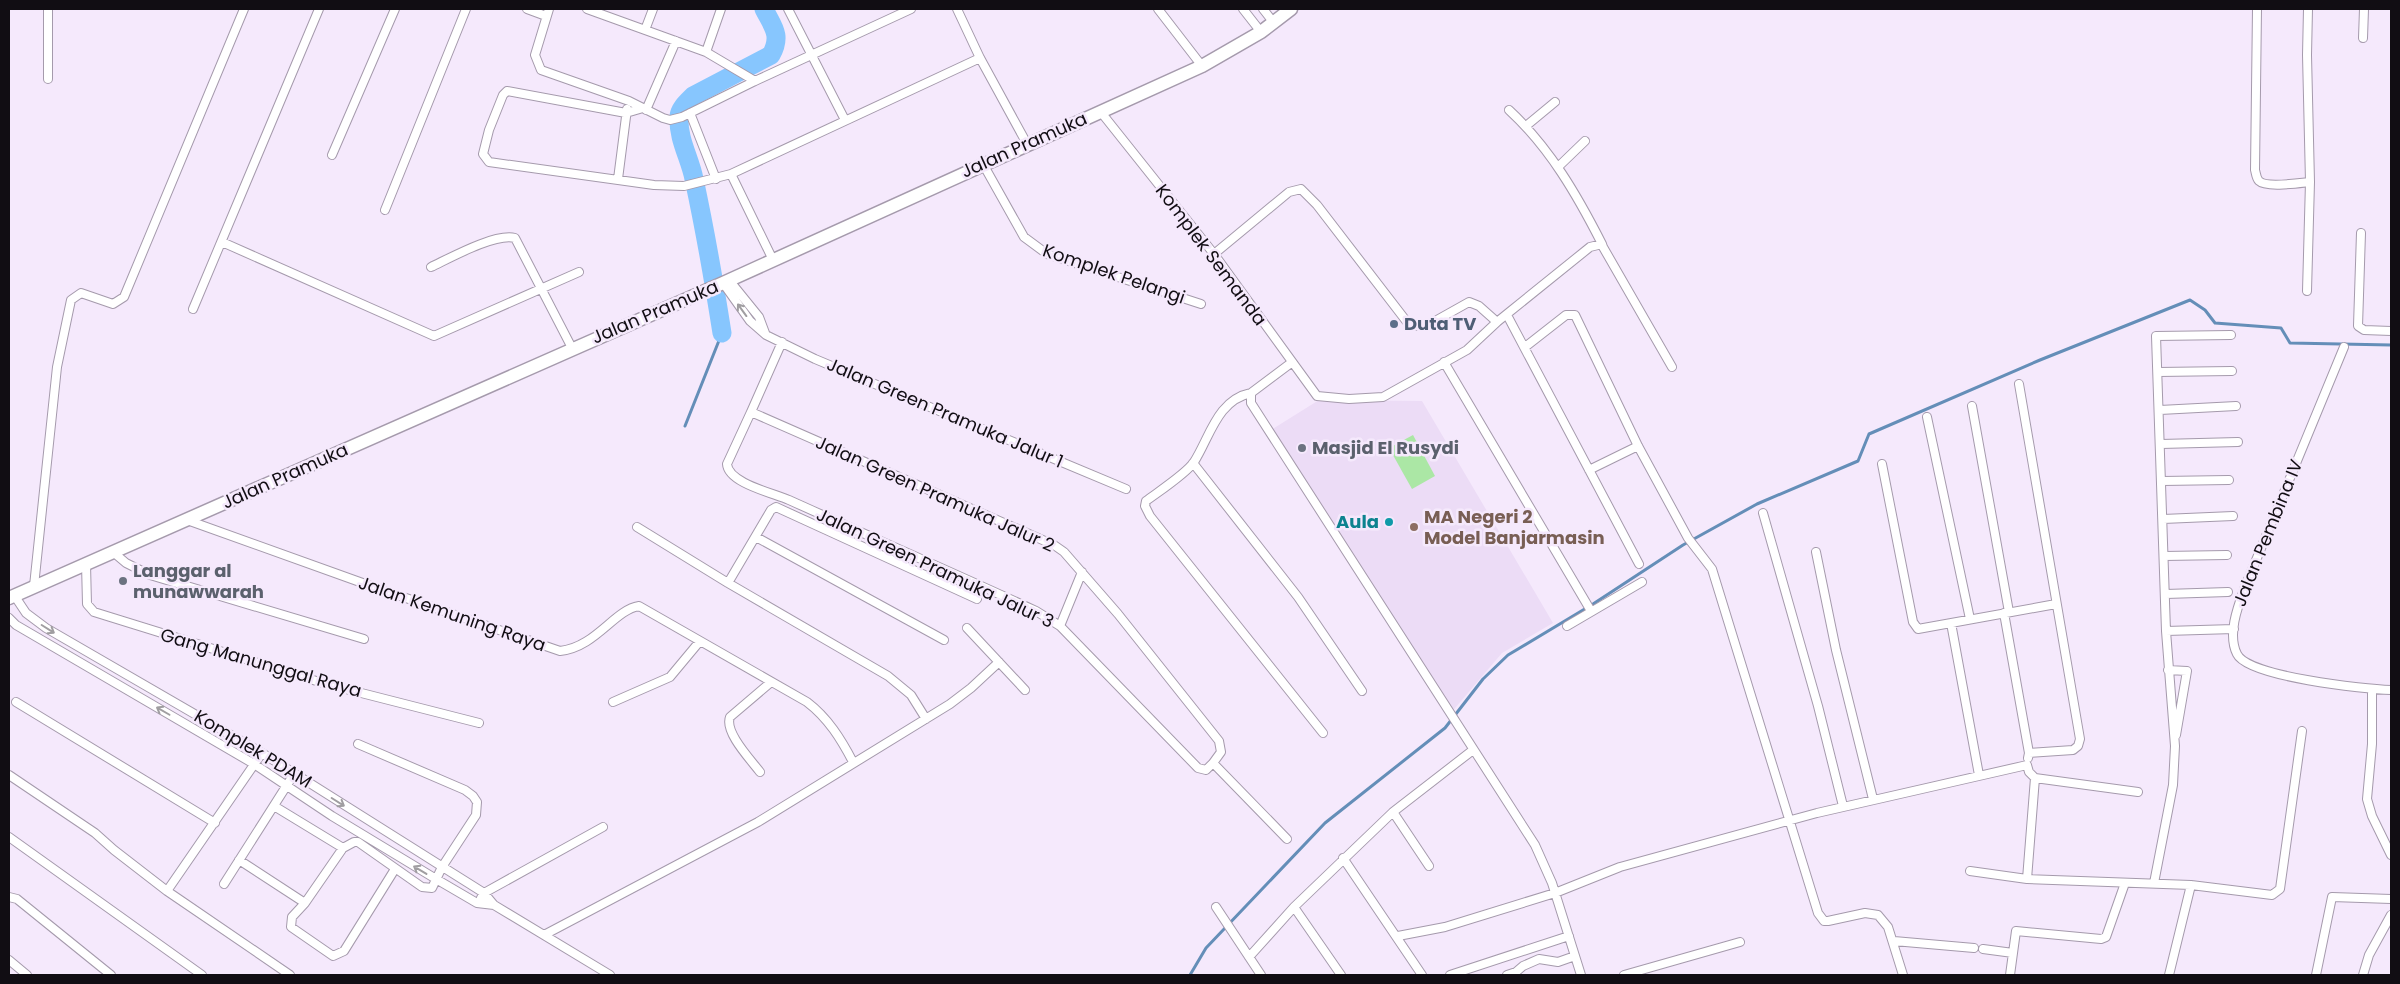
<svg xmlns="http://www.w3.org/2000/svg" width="2400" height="984" font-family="Poppins,sans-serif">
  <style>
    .built { fill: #ecdcf6 }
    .green { fill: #abe7a5 }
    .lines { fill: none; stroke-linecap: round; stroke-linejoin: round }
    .stream { stroke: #648eb8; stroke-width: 3 }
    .river { stroke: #87c6fe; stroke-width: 19 }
    .minor-casing { stroke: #a59aac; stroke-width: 10 }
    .primary-casing { stroke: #a59aac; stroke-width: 15 }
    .minor { stroke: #fff; stroke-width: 8 }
    .primary { stroke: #fff; stroke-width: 12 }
    .oneway { stroke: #a09ea1 }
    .service-dot { fill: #5c6f8a; stroke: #f5e9fc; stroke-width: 2 }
    .worship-dot { fill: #6b7280; stroke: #f5e9fc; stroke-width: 2 }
    .culture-dot { fill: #0f9aa8; stroke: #f5e9fc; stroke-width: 2 }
    .education-dot { fill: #8d6e63; stroke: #f5e9fc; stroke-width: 2 }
    .labels { text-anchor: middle; stroke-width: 5; stroke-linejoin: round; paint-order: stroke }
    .street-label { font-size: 18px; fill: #110d13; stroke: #f5e9fc }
    .service-label { font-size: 18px; font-weight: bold; fill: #4e5e75; stroke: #f5e9fc; text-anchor: start }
    .worship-label { font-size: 18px; font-weight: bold; fill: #5b616d; stroke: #f5e9fc; text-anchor: start }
    .education-label { font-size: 18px; font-weight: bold; fill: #785e54; stroke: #f5e9fc; text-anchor: start }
    .culture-label { font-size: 18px; font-weight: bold; fill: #0d838f; stroke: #f5e9fc; text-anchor: end }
  </style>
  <rect width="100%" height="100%" fill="#f5e9fc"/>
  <path class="built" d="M1319,400L1422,401L1553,623L1502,653L1450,714L1271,430Z"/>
  <path class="green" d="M1413,435L1435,476L1412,489L1389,448Z"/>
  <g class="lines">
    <path class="stream" d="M685,426L722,333
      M1190,975L1206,948L1325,823L1445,728L1483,679L1508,655L1593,604L1683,545L1757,504L1858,461L1869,434L2040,360L2190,300L2205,310L2215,323L2281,328L2290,343L2391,345"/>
    <path class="river" d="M722,333C714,282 705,230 694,179C690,158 678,140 679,117C679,109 687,102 693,96L771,55C782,35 773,27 764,9"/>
    <g class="minor-casing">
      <path id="minor" d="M48,9V79
        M527,9L546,16
        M549,9L535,55L541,70L629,101L663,118L670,120L682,117L755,81L706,52L587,9
        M788,9L845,120
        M957,9L980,58L1027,144
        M1158,9L1202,66
        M1243,9L1261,32
        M1263,9L1274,23
        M2257,9L2255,170C2256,173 2256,178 2259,181C2266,188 2300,183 2310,182
        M645,30L653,9
        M2363,38L2364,9
        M706,52L721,9
        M755,81L911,9
        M643,108L626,113L507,91L503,95L489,130L483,154L489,162L654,185L684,186L731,174L980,58
        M646,110L676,41
        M1509,110C1550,148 1577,195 1602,244
        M1100,111L1214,254L1317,396L1349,399L1383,397L1467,350L1497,322L1590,247L1602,244L1603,247L1672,367
        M690,113L716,179
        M1526,126L1555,102
        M332,155L395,9
        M983,164L1024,237L1047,254L1201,304
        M1558,167L1585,141
        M731,174L773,260
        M618,179L627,109
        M385,210L466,9
        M2361,233L2358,326L2364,330L2391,331
        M222,242L434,336L579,272
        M1214,254L1289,192L1301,189L1317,205L1407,322L1413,326L1428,325L1469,302L1479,306L1497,322
        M431,267C450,258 495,233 515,238L572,348
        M729,280L759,317L765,333
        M723,283L750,321L766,335L815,359L1126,489
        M2307,291L2310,182L2307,55L2308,9
        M193,309L319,9
        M1507,315L1639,564
        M782,342L751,412L1054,545L1064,552L1118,614L1219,741L1221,752L1213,763L1287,839
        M1525,347L1566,315H1575L1638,446L1688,538L1712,569L1818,913L1824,921H1828L1865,913L1878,915L1888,927L1903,975
        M2344,347L2245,587C2238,606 2227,634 2237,654C2248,677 2365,689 2391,690
        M1444,362L1591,611
        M1291,363L1251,393V403L1535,845L1552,883L1581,975
        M2158,372L2232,371
        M2019,384L2080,739L2078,746L2073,750L2029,753
        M1251,393C1217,400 1210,437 1194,462C1187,473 1158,492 1146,501L1145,506L1150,516L1323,733
        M1972,406L2009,612
        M2160,410L2236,406
        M751,412L727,464C728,483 773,493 789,500C871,537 954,573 1036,611L1060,626L1198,768L1206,770L1213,763
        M1927,417L1970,619
        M2161,444L2238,442
        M1193,463L1298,597L1362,691
        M1882,464L1913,622L1918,629L2056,604
        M1589,470L1638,446
        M2162,481L2229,480
        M1763,513L1818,706L1843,806
        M2163,519L2233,516
        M187,520L371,586L560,651C596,647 614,610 639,606L807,702C828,718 841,739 853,762
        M637,527L728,583L888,676L911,695L926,719
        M756,537L944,640
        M113,552L126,563L150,575L364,639
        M1816,552L1836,650L1873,799
        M2164,556L2227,555
        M86,564L87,604L94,612L326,684L479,723
        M728,583L771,510L776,507L977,599
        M34,586L57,367L71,300L81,293L113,304L124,297L244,9
        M2166,594L2228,592
        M14,595L26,613L46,628L262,753L484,893L494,905L610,975
        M2004,613L2029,753L2028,758
        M9,618L16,625L254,764L332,816L436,879L477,903L494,905
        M1951,623L1979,775
        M1060,626L1082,572
        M1567,626L1642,582
        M967,628L1025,690
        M2166,631L2234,629
        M2168,670L2187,671L2176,735
        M2372,689V744L2367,799L2372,816L2391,855
        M16,702L215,823
        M613,702L670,677L700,641
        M760,772C751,760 724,732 730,717L770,683
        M9,775L95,833L114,850L167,891L290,975
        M274,806L343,848L354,842H358L422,887L432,888L442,867L476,815L477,802L473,796L465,790L358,744
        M1393,812L1429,866
        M9,837L202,975
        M1343,858L1422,975
        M239,860L305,903L292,917L291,927L333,956L344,951L395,869
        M1970,871L2027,879L2191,885L2272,895L2280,889L2302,731
        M2027,879L2035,778
        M2154,883L2173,785L2175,746L2166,631L2156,336L2231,335
        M224,884L294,774
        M167,891L262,753
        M9,897L17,899L111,975
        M481,898L484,893L603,827
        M305,903L343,848
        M1216,907L1261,975
        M1294,907L1341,975
        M544,935L758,822L950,704L971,688L999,662
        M1398,936L1445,927L1555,893L1620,867L1817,813L2027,765L2029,772L2035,778L2138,792
        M1894,941L1974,948
        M1983,949L2013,953
        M1249,957L1294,907L1393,812L1473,750
        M9,960L27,975
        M1450,975L1569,936
        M1507,975L1516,972L1523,966L1539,959L1558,962L1575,956
        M1624,975L1740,942
        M2010,975L2016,931L2101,939L2106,937L2125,883
        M2169,975L2191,885
        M2316,975L2332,897L2391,899
        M2363,975L2369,955L2391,915"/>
    </g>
    <g class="primary-casing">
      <path id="primary" d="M9,598L723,283L1202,66L1261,32L1291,9"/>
    </g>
    <use href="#minor" class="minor"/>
    <use href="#primary" class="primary"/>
  </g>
  <defs><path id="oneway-shaft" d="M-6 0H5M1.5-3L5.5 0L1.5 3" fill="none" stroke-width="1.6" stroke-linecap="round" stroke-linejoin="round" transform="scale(1.25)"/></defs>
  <g class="oneway">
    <use href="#oneway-shaft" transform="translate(742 310) rotate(-126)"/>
    <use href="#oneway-shaft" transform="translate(48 629) rotate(32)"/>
    <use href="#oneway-shaft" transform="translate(163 711) rotate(-150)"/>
    <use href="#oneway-shaft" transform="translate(338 802) rotate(32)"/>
    <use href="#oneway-shaft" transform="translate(420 870) rotate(-149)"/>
  </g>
  <circle class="service-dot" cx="1394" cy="324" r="5"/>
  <g class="worship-dot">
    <circle cx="1302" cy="448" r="5"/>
    <circle cx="123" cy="581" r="5"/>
  </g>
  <circle class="culture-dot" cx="1389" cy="522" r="5"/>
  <circle class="education-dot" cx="1414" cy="527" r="5"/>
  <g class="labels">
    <g class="street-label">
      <text transform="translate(1024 145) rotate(-24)" y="6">Jalan Pramuka</text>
      <text transform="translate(1211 255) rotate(53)" y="6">Komplek Semanda</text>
      <text transform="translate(1114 274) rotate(19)" y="6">Komplek Pelangi</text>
      <text transform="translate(655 312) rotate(-23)" y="6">Jalan Pramuka</text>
      <text transform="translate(945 413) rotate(23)" y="6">Jalan Green Pramuka Jalur 1</text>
      <text transform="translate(285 476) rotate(-24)" y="6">Jalan Pramuka</text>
      <text transform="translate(935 494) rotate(24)" y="6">Jalan Green Pramuka Jalur 2</text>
      <text transform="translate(2268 533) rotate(-68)" y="6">Jalan Pembina IV</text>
      <text transform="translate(935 568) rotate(25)" y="6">Jalan Green Pramuka Jalur 3</text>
      <text transform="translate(452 614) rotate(19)" y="6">Jalan Kemuning Raya</text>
      <text transform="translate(261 663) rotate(16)" y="6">Gang Manunggal Raya</text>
      <text transform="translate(253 749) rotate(31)" y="6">Komplek PDAM</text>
    </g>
    <g class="service-label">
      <text x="1404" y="330">Duta TV</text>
    </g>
    <g class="worship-label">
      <text x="1312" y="454">Masjid El Rusydi</text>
      <text x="133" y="577">Langgar al<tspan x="133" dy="21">munawwarah</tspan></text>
    </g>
    <g class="education-label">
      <text x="1424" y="523">MA Negeri 2<tspan x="1424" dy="21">Model Banjarmasin</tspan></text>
    </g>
    <g class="culture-label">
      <text x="1379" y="528">Aula</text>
    </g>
  </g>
  <rect width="2400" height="984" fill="none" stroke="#110d13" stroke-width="20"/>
</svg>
